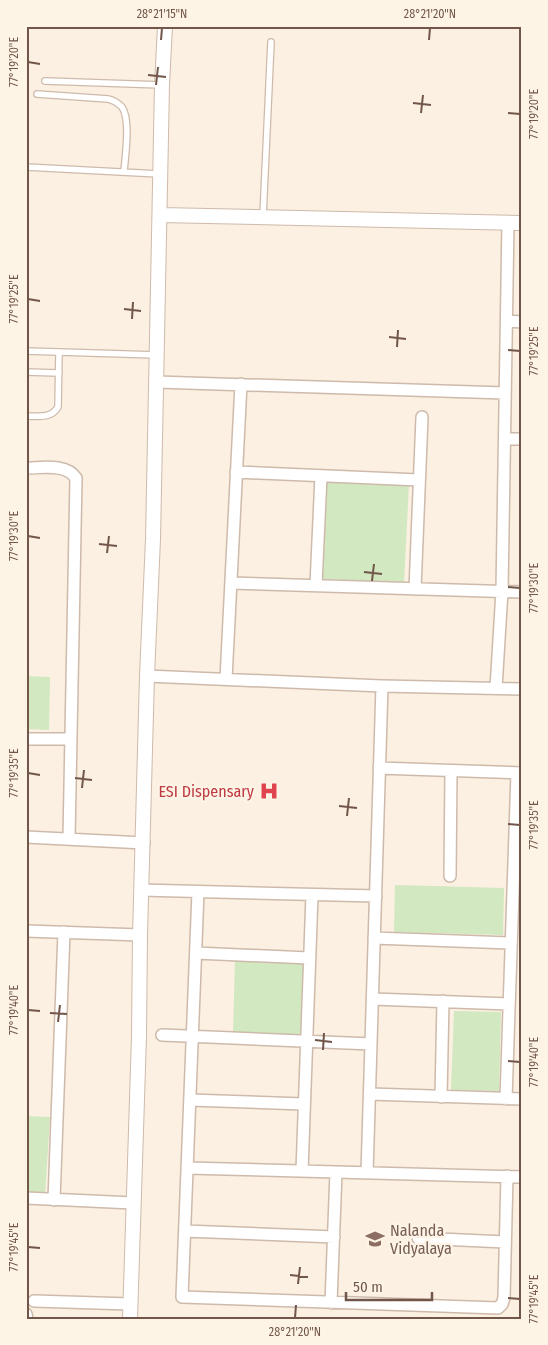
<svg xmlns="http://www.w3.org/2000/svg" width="548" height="1345" font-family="'Fira Sans Condensed',sans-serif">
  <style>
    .green { fill: #d1e8c0 }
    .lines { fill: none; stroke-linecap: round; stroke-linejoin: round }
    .service-casing { stroke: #cebaab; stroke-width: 8 }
    .minor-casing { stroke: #cebaab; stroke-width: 14 }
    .tertiary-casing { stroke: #cebaab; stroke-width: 16 }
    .service { stroke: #fff; stroke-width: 5.5 }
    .minor { stroke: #fff; stroke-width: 11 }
    .tertiary { stroke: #fff; stroke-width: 14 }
    .ticks { fill: none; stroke: #715649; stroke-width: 2 }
    .labels { text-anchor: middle; stroke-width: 5; stroke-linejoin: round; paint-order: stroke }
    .health-label { font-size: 16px; fill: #be3a42; stroke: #fef4e6; text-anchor: end }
    .education-label { font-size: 16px; fill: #785e54; stroke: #fef4e6; text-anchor: start }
    .neatline { fill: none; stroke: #715649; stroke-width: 2 }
    .ticks-label { font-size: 12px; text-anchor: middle; fill: #715649 }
  </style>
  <rect width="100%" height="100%" fill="#fbf0e1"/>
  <path class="green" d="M327,480L409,484L404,583L323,579Z
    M26,676L50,677L49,730L26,729Z
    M395,885L504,888L503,935L394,932Z
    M235,960L304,962L302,1036L233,1035Z
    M454,1011L501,1012L499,1091L451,1090Z
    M26,1116L50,1117L45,1195L26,1194Z"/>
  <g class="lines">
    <g class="service-casing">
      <path id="service" d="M45,81L162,85
        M37,94L108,99C113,100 118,103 122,107C131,120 125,157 124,172
        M26,167L159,174
        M263,216L271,42
        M26,351L157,355
        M26,372L59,373
        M26,416C38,416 51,419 58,407L59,352"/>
    </g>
    <g class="minor-casing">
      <path id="minor" d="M507,321L522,322
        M157,382L505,393
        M505,439H522
        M26,468C41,468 66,463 76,478L69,839
        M236,472L419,480
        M231,583L522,592
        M316,585L321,476
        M415,589L422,417
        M147,676L382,686L522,689
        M226,679L241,384
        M496,688L502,591L508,222
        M26,739H70
        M379,768L522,773
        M26,837L144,843
        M450,876L451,771
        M141,890L376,896
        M198,892L182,1297L498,1308L502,1304L504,1298L507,1176
        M26,931L140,935
        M374,938L511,943
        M196,953L309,958
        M373,999L509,1004
        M162,1035L371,1044
        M370,1094L522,1099
        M441,1097L443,1001
        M506,1099L517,773
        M190,1100L304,1104
        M187,1168L522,1177
        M302,1171L312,895
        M367,1173L382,686
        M26,1198L133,1203
        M54,1200L64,932
        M185,1231L334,1237
        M418,1238L505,1242
        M34,1301L130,1304
        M331,1303L336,1172
        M26,1314L27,1319"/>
    </g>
    <g class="tertiary-casing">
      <path id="tertiary" d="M160,215L522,223
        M130,1319L139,1036L140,935L147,676L153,539L162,85L165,26"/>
    </g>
    <use href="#service" class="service"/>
    <use href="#minor" class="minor"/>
    <use href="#tertiary" class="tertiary"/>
  </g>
  <path class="ticks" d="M161,40L162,28M429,40L430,28M28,62L40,64M148,75L166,77M156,85L158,67M413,103L431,105M421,113L423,95M508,113L520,114M28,299L40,301M124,309L141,311M132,319L133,302M389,337L406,339M397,347L398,330M508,350L520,351M28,536L40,538M99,544L117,546M107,553L109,536M364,572L382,574M372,581L374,564M508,587L520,588M28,773L40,775M75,778L92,780M82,788L84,770M339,806L357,808M347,816L349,798M508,824L520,825M28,1010L40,1011M50,1013L67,1014M58,1022L60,1005M315,1040L332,1042M323,1050L324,1033M508,1061L520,1062M28,1247L40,1248M290,1275L308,1277M298,1284L300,1267M508,1298L520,1299M295,1318L296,1305"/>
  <defs>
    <g id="hospital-bare" transform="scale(1.5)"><path d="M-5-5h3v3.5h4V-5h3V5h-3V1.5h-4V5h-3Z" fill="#e0444e" stroke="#fef4e6" stroke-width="2.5" paint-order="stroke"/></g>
    <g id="school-bare" transform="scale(1.5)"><path d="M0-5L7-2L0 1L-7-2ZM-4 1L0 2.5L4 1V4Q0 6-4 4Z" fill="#8d6e63" stroke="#fef4e6" stroke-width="2.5" paint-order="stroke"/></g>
  </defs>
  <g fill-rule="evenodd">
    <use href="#hospital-bare" x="269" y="791"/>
    <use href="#school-bare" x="375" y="1239"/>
  </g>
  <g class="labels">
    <g class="health-label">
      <text x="254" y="797">ESI Dispensary</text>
    </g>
    <g class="education-label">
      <text x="390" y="1236">Nalanda<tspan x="390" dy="18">Vidyalaya</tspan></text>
    </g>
  </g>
  <rect width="548" height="1345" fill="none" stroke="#fef4e6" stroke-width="55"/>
  <path d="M346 1292v8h86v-8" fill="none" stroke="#715649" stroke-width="2.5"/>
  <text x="353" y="1292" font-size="15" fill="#715649" stroke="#fef4e6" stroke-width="4" paint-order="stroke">50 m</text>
  <rect x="28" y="28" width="492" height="1290" class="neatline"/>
  <g class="ticks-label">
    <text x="162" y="18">28°21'15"N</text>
    <text x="430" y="18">28°21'20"N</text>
    <text transform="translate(14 62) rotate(-90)" y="4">77°19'20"E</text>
    <text transform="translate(534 114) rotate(-90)" y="4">77°19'20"E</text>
    <text transform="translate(14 299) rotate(-90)" y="4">77°19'25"E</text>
    <text transform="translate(534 351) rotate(-90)" y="4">77°19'25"E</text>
    <text transform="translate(14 536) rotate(-90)" y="4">77°19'30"E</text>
    <text transform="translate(534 588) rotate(-90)" y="4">77°19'30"E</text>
    <text transform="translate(14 773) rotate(-90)" y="4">77°19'35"E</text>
    <text transform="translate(534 825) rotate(-90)" y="4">77°19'35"E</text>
    <text transform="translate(14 1010) rotate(-90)" y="4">77°19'40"E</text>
    <text transform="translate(534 1062) rotate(-90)" y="4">77°19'40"E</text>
    <text transform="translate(14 1247) rotate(-90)" y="4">77°19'45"E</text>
    <text transform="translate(534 1299) rotate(-90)" y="4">77°19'45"E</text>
    <text x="295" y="1336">28°21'20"N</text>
  </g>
</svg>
